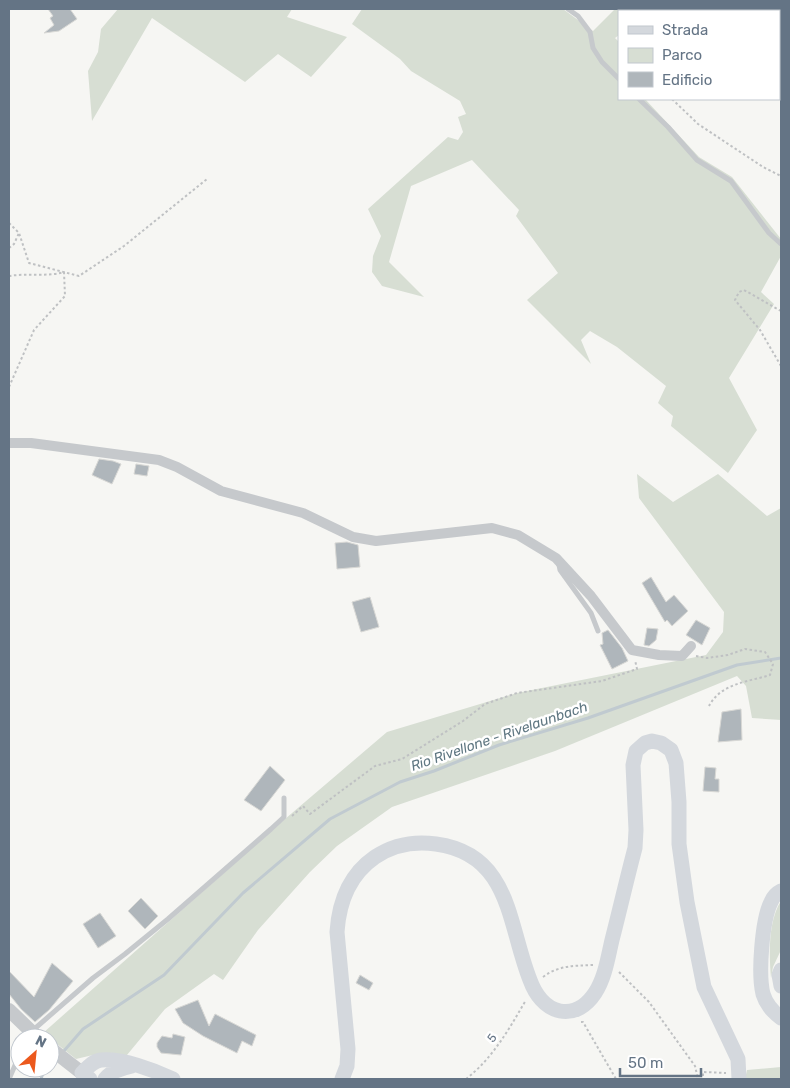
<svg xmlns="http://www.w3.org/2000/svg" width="790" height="1088" font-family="Rubik,sans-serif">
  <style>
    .green { fill: #d7ded3 }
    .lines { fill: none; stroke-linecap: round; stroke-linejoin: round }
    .stream { stroke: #c0cad0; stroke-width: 3 }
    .building { fill: #afb6bb; stroke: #d8d8d5 }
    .path { stroke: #bfc1c3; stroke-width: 2; stroke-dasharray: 2.5 2.5; stroke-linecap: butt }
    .service { stroke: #c6c9cc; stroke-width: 5 }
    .minor { stroke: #c6c9cc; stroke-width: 10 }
    .tertiary { stroke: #c6c9cc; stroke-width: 14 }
    .secondary { stroke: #d4d8dd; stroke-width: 15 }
    .labels { text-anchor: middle; stroke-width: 5; stroke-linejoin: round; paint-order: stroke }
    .street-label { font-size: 12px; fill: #647485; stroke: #fff }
    .water-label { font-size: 14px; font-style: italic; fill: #5f7782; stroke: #fff }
  </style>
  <rect width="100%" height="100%" fill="#f6f6f3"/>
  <path class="green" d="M118,9H292L287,17L347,37L311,77L278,54L245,82L152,18L92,121L88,71L98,52L101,29Z
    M362,9H563L593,31L615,9H648L646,11H619V35L615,38L619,42V99H645L699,157L732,177L781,239V256L761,292L774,304L729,378L757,430L728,473L671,426L673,416L658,403L666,386L617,347L590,331L581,340L591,364L527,300L558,273L516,216L519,210L472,160L411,186L389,262L424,297L382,286L372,272L373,256L381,236L368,209L448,137L458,140L463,132L458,117L466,114L460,101L411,71L400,59L352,24Z
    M637,474L673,502L718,474L767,516L781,508V720L752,718L746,686L737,676L555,751L392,807L337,846L310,872L258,930L223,980L214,974L165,1009L127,1055H93L76,1059L43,1033L278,825L387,732L517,693L706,655L723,632L724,612L639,498Z
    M781,901V950L773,967L771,978C769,955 768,921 781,901Z
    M781,1067V1079H745L747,1070Z"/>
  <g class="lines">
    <path class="stream" d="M63,1052L83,1029L164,975L243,893L330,819L400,782L434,771L499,745L588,718L737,665L781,658
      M50,1066L57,1058
      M41,1079L43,1073L48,1068"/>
  </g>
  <path class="building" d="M48,9H70L77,19L59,31L44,33L54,25L50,18L53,16Z
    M99,459L113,461L121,464L112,484L92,475Z
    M136,464L149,466L147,476L134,474Z
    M347,542L358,545L360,567L337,569L335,543Z
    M651,577L666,602L674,595L688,611L672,626L667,620L665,622L642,583Z
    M370,597L379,627L361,632L352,602Z
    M696,620L710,628L702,645L686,635Z
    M647,628L658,629L656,640L649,646L644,645Z
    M608,630L622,648L628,661L612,669L600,645L603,644L602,633Z
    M741,709L742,740L718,742L722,712Z
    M270,766L285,780L261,811L244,800Z
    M705,767L716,768L715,779H719V792L703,791Z
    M141,898L158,916L145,929L128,911Z
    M100,913L116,936L98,948L83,924Z
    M52,963L73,981L49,1010L35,1022L21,1009L9,994V971L34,997Z
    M360,975L373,983L369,990L356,983Z
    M198,1000L209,1026L215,1014L256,1035L252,1046L242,1041L237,1053L203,1036L183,1023L175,1009Z
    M173,1034L185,1037L181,1055L161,1053L157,1047V1043L162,1036L172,1038Z"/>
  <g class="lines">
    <path class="path" d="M672,99L698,124L763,167L781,176
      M9,223L19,233L29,263L79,276L124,246L207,179
      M9,248L14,244L19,233
      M9,276C27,273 48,277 64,272L65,296L34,330L9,387
      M781,311L744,290L739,292L735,300L760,330L781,366
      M696,656L707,658L728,655L745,649L765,652L773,664L770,675C748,682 721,683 709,706
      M292,816L303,806L310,814L375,766L402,759L463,721L485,704L517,693L602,681L637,669L635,660
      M619,972L649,1002L695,1066L698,1079
      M543,977C559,965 574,966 593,965
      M581,1022H583L616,1079
      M698,1076H703V1072L726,1073
      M466,1079C493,1058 509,1029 526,1000"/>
    <path class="service" d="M568,9L578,16L590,32L593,48L602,62L619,79
      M639,99L668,127L697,160L731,181L769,233L781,244
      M559,565L560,570L591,613L598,631
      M32,1031L93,978L125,954L168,919L271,829L284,817V798
      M9,1079L20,1054"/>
    <path class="minor" d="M9,443H31L159,460L177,467L221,491L303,513L353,537L376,541L492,528L518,535L556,558L591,596L632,650L659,655L682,656L691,646"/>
    <path class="tertiary" d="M9,1010L38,1038
      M50,1048L82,1073"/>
    <path class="secondary" d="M781,891C777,893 773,897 771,902C762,920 758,974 763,994C766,1004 773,1012 781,1018
      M781,970L779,975L781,986
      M90,1079L82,1073C88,1067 93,1061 101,1060C122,1058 154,1070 173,1079
      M105,1079C111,1071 123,1068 132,1066
      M342,1079L347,1066L348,1049L337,932C339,901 349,875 375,857C393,845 415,841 436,844C511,854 508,925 530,980C535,994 545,1008 560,1011C575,1014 587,1005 595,993C605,978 608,957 612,940C620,909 627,878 635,848L636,830L633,765L636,751L645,743L652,741L661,743L671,750L676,763L679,802V844L687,902L704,987L738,1059L739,1079"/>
  </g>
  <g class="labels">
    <g class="street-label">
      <text transform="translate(492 1038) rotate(-53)" y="4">5</text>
    </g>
    <g class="water-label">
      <text transform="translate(499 736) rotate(-19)" y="5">Rio Rivellone - Rivelaunbach</text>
    </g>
  </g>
  <rect width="790" height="1088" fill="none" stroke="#647485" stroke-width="20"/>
  <rect x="618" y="10" width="162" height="90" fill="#ffffff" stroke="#c1c7ce"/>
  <rect x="628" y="26" width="25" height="8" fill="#d4d8dd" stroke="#c1c7ce"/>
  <text x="662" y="35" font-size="15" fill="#647485">Strada</text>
  <rect x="628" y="48" width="25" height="15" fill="#d7ded3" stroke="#c1c7ce"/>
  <text x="662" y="60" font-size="15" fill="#647485">Parco</text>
  <rect x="628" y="72" width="25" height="15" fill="#afb6bb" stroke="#c1c7ce"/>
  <text x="662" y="85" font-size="15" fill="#647485">Edificio</text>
  <g transform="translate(35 1053) rotate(27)"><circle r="24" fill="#ffffff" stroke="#c1c7ce"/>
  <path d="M0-4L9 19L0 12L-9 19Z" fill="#ec591d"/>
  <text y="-8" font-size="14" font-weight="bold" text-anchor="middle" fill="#647485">N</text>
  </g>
  <path d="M620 1068v8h81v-8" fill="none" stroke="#647485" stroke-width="2.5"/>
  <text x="628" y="1068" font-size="15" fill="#647485" stroke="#ffffff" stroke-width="4" paint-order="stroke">50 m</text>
</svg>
